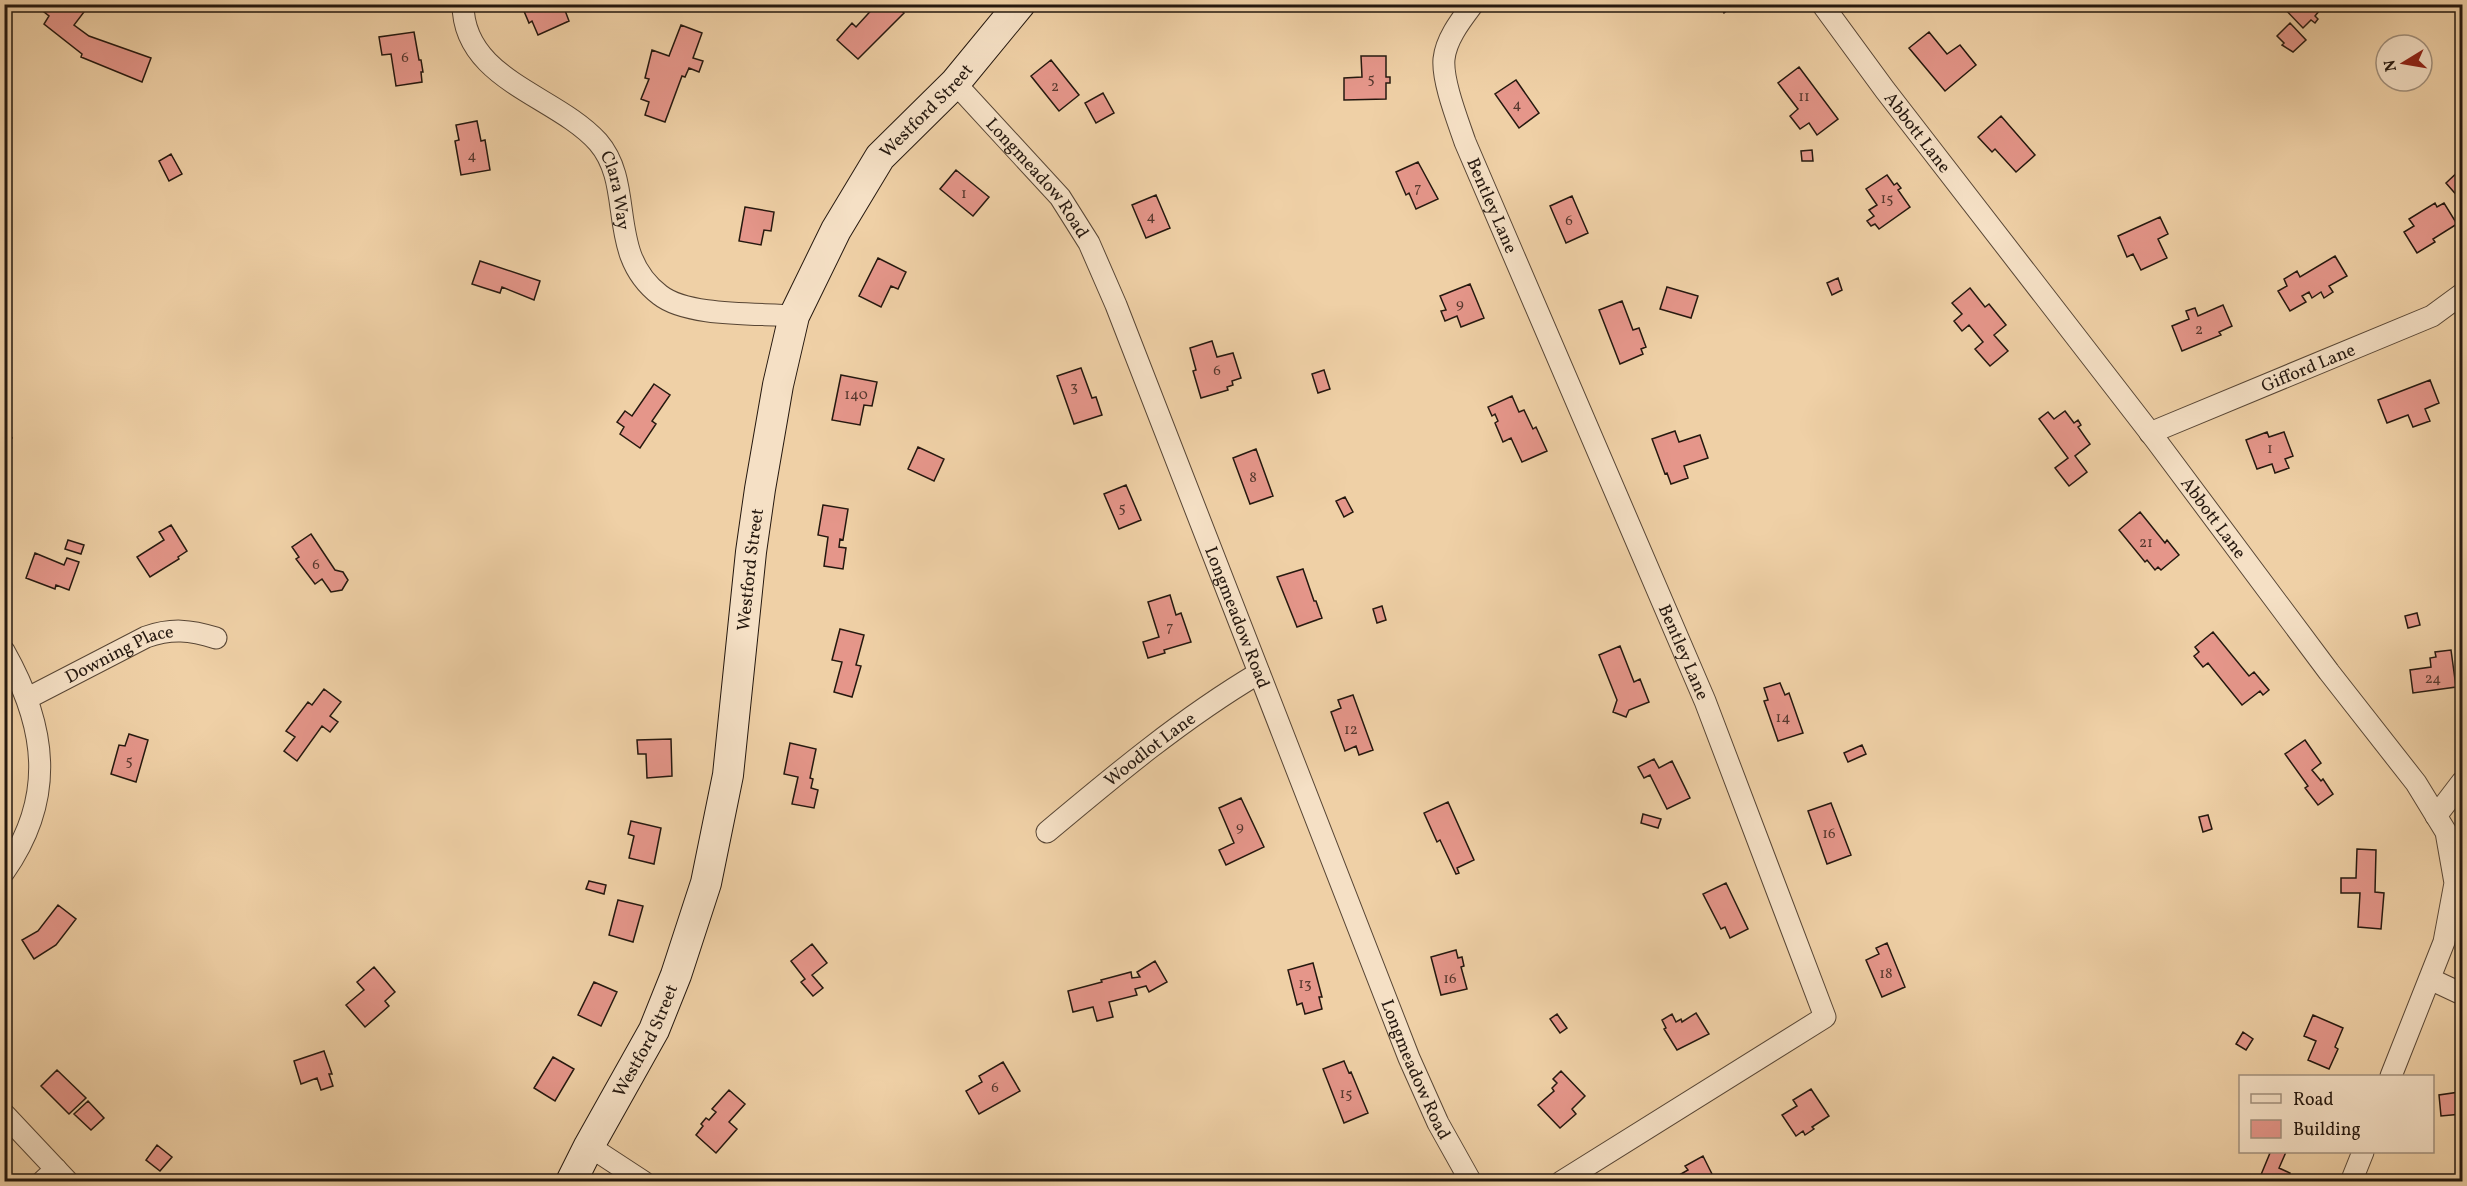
<svg xmlns="http://www.w3.org/2000/svg" width="2467" height="1186" font-family="Vollkorn,serif">
  <style>
    .building { fill: #e5968a; stroke: #25180f; stroke-width: 1.5 }
    .lines { fill: none; stroke-linecap: round; stroke-linejoin: round }
    .street-casing { stroke: #584635; stroke-width: 23 }
    .secondary-casing { stroke: #25180f; stroke-width: 32 }
    .street { stroke: #f5e0c5; stroke-width: 21 }
    .secondary { stroke: #f5e0c5; stroke-width: 30 }
    .labels { text-anchor: middle; stroke-width: 4.5; stroke-linejoin: round; paint-order: stroke }
    .number-label { font-size: 15px; fill: #55382e }
    .street-label { font-size: 18px; fill: #25180f; stroke: #f5e0c5 }
  </style>
  <rect width="100%" height="100%" fill="#efd0a6"/>
  <filter id="stains"><feTurbulence type="fractalNoise" baseFrequency=".00333" numOctaves="4"/><feColorMatrix values="0 0 0 0 .2 0 0 0 0 .09 0 0 0 0 .02 0 0 0 .5 -.17"/></filter>
  <radialGradient id="worn" r=".72"><stop offset=".6" stop-color="#630" stop-opacity="0"/><stop offset="1" stop-color="#630" stop-opacity=".3"/></radialGradient>
  <path class="building" d="M41,4H74L84,12L74,25L89,36L151,58L142,82L81,57L82,54L44,24L49,16L39,8Z
    M521,4H552L553,9L563,5L569,21L538,35L532,21L529,23Z
    M877,4H895L904,13L858,59L837,40L852,23L856,27Z
    M1719,4H1736L1724,13Z
    M2280,4H2325L2315,16L2318,19L2315,23L2311,20L2303,28Z
    M2290,23L2306,40L2293,52L2282,45L2284,43L2277,36Z
    M681,25L702,33L693,58L703,61L699,72L689,68L685,77L682,76L665,122L645,115L649,102L641,99L649,79L645,78L652,50L669,56Z
    M414,32L419,60H421L423,72H421L422,82L396,86L391,54L382,55L379,37Z
    M1929,32L1947,54L1960,45L1976,65L1945,91L1909,48Z
    M1361,56H1386V77H1390V83H1386V99L1344,100V78L1362,77Z
    M1051,60L1079,95L1059,111L1031,76Z
    M1799,67L1838,119L1817,135L1809,123L1800,129L1790,116L1798,109L1778,83Z
    M1516,80L1539,113L1519,128L1495,94Z
    M1103,93L1114,113L1096,123L1085,103Z
    M2001,116L2035,155L2016,172L1995,149L1992,152L1978,137Z
    M477,121L481,141L485,140L490,170L461,175L455,141L459,140L456,125Z
    M1812,150L1813,161H1802L1801,151Z
    M171,154L182,174L169,181L159,161Z
    M1418,162L1438,199L1416,209L1409,193L1406,195L1396,172Z
    M2462,168V195L2459,198L2446,183Z
    M956,170L989,197L973,216L940,189Z
    M1887,175L1894,185L1897,183L1901,188L1898,190L1910,207L1879,229L1875,224L1871,226L1867,221L1874,216L1869,210L1877,205L1866,189Z
    M1156,195L1170,228L1146,238L1132,205Z
    M1572,196L1588,233L1566,243L1550,206Z
    M2435,203L2437,207L2444,203L2457,224L2433,239L2435,242L2417,253L2404,232L2414,226L2409,219Z
    M745,207L774,212L771,231L764,230L761,245L739,241Z
    M2160,217L2168,234L2158,239L2167,258L2141,270L2133,254L2127,257L2118,236Z
    M2335,256L2347,276L2329,286L2333,292L2324,298L2321,292L2312,298L2309,292L2302,296L2306,302L2290,311L2278,291L2287,286L2284,279L2297,271L2300,277Z
    M878,258L906,272L898,289L891,286L881,307L859,296Z
    M480,261L540,281L534,300L502,287L500,293L472,284Z
    M1838,278L1842,290L1832,295L1827,283Z
    M1470,284L1484,318L1461,327L1457,316L1445,321L1441,311L1446,310L1440,296Z
    M1667,287L1698,296L1691,318L1660,309Z
    M1970,288L1985,307L1989,304L2006,325L1994,335L2008,351L1990,366L1975,349L1983,342L1969,325L1962,331L1954,321L1962,314L1952,303Z
    M1622,301L1633,330L1639,328L1646,347L1641,349L1643,354L1620,364L1599,310Z
    M2223,305L2232,326L2219,332L2221,335L2182,351L2172,326L2189,319L2186,311L2195,308L2198,316Z
    M1212,341L1217,357L1233,353L1241,378L1232,381L1233,385L1227,387L1228,390L1201,398L1193,371L1196,370L1190,348Z
    M1081,368L1092,398L1096,397L1102,415L1074,424L1057,376Z
    M1324,370L1330,389L1318,393L1312,374Z
    M841,375L877,382L872,406L864,405L860,425L832,420Z
    M2430,380L2439,403L2425,409L2430,421L2413,427L2408,415L2387,423L2378,400Z
    M654,384L670,395L652,421L656,424L640,448L620,434L624,427L617,422L625,411L632,416Z
    M1512,396L1519,412L1524,410L1533,429L1536,427L1547,451L1522,462L1511,438L1503,442L1495,423L1498,421L1495,414L1492,416L1488,407Z
    M2065,411L2074,423L2078,420L2081,425L2078,427L2090,444L2075,456L2087,472L2069,486L2055,468L2068,458L2039,419L2048,412L2054,419Z
    M4,424L12,438L4,442Z
    M1675,431L1679,442L1700,435L1708,458L1684,466L1688,478L1671,484L1667,473L1665,474L1652,439Z
    M2267,432L2269,437L2284,432L2293,456L2285,459L2289,468L2275,473L2272,464L2257,469L2246,440Z
    M918,447L944,459L934,481L908,469Z
    M1256,449L1273,496L1250,504L1233,458Z
    M1126,485L1141,520L1119,529L1104,494Z
    M1345,497L1353,512L1344,517L1336,501Z
    M823,505L848,509L843,540L840,539L839,547L846,548L843,569L824,566L828,537L818,535Z
    M2140,512L2165,543L2167,540L2179,555L2161,570L2158,567L2155,570L2147,560L2145,562L2119,530Z
    M171,525L187,551L178,557L179,559L150,577L137,557L164,540L159,532Z
    M311,534L335,570L343,572L348,580L342,590L331,592L322,579L315,584L296,559L299,557L292,547Z
    M68,540L84,545L81,554L65,549Z
    M35,553L64,565L67,558L79,562L69,590L56,585L55,589L26,578Z
    M1303,569L1314,601H1316L1322,618L1297,627L1277,577Z
    M1170,595L1176,615L1181,613L1191,642L1164,650L1165,653L1148,658L1143,642L1159,637L1148,602Z
    M1382,606L1386,620L1377,623L1373,609Z
    M2417,613L2420,625L2408,628L2405,616Z
    M840,629L864,635L856,665L861,666L852,697L834,692L842,662L832,660Z
    M2213,632L2249,676L2254,672L2269,690L2263,695L2260,691L2242,705L2208,663L2203,667L2194,656L2199,652L2195,647Z
    M1620,646L1634,682L1640,679L1649,702L1629,710L1626,717L1613,712L1617,700L1599,655Z
    M2451,650L2456,687L2413,693L2410,670L2431,667L2430,658L2436,657L2435,652Z
    M1780,683L1785,695L1789,693L1803,733L1778,741L1764,701L1768,700L1764,688Z
    M324,689L341,702L330,716L338,722L330,732L322,726L297,761L284,751L295,737L286,731L308,702L312,705Z
    M1353,695L1373,750L1359,755L1356,746L1345,751L1331,712L1341,708L1338,700Z
    M129,734L148,740L136,782L111,774L119,745L125,746Z
    M671,739L672,776L647,778L646,754H638L637,740Z
    M2305,740L2321,763L2312,770L2321,781L2323,779L2333,794L2318,805L2305,788L2308,786L2285,754Z
    M790,743L816,749L810,778L813,779L811,788L818,790L814,808L792,804L798,777L784,774Z
    M1862,745L1866,754L1848,762L1844,753Z
    M1654,759L1659,768L1672,761L1690,798L1667,809L1650,775L1644,778L1638,767Z
    M1241,798L1264,847L1226,865L1219,850L1234,843L1219,808Z
    M1448,802L1474,860L1457,868L1459,873L1456,874L1440,840L1437,842L1424,813Z
    M1831,803L1851,855L1827,864L1808,811Z
    M1643,814L1661,819L1658,828L1641,823Z
    M2208,815L2212,829L2203,832L2199,817Z
    M631,821L661,828L654,864L629,858L634,836L628,834Z
    M2357,849L2376,850L2375,892L2384,893L2381,929L2358,927L2360,893H2341V878H2356Z
    M589,881L606,885L604,894L586,889Z
    M1726,883L1748,929L1730,938L1725,927L1721,929L1703,894Z
    M618,900L643,906L633,942L609,935Z
    M58,905L76,919L56,945L34,959L22,940L38,931Z
    M1887,943L1905,987L1882,997L1866,960L1879,954L1876,948Z
    M812,944L827,963L812,975L823,988L813,996L801,982L805,979L791,961Z
    M1456,950L1458,958L1462,957L1464,966L1461,967L1467,989L1441,995L1431,957Z
    M1155,961L1167,982L1149,992L1146,986L1135,989L1137,995L1109,1002L1113,1017L1097,1021L1093,1007L1073,1012L1068,991L1102,982L1101,980L1131,972L1132,978L1140,977L1137,972Z
    M1313,963L1322,997H1319L1322,1009L1305,1014L1302,1003L1297,1005L1288,970Z
    M374,967L395,992L385,1001L389,1006L365,1027L346,1005L364,990L357,982Z
    M594,982L617,992L601,1026L578,1015Z
    M1696,1013L1709,1034L1677,1050L1664,1029L1666,1028L1662,1020L1672,1014L1676,1022L1681,1019L1682,1022Z
    M1557,1014L1567,1028L1560,1033L1550,1019Z
    M2313,1015L2343,1028L2335,1047L2338,1049L2329,1069L2308,1060L2316,1041L2304,1036Z
    M2243,1032L2253,1039L2246,1050L2236,1044Z
    M324,1051L332,1074H329L333,1086L321,1090L317,1078L301,1084L294,1061Z
    M553,1057L574,1069L555,1101L534,1088Z
    M1344,1061L1349,1073L1351,1072L1368,1113L1344,1123L1323,1069Z
    M1003,1062L1020,1091L979,1114L966,1091L982,1082L979,1076Z
    M57,1070L86,1098L69,1114L41,1086Z
    M1561,1071L1585,1096L1572,1109L1576,1114L1560,1128L1538,1105L1554,1091L1552,1088L1557,1083L1553,1079Z
    M2462,1078V1114L2441,1116L2439,1095L2459,1092L2457,1079Z
    M1811,1089L1829,1116L1812,1127L1814,1129L1805,1135L1803,1131L1796,1136L1782,1115L1797,1106L1793,1100Z
    M729,1090L745,1104L729,1122L737,1129L716,1153L696,1135L703,1126L701,1124L706,1118L709,1120L716,1112L712,1109Z
    M88,1101L104,1118L91,1130L74,1114Z
    M157,1145L172,1157L160,1171L146,1160Z
    M2267,1152H2286L2279,1168L2290,1173L2286,1182H2258L2270,1153Z
    M1703,1156L1716,1182H1667L1688,1170L1685,1166Z"/>
  <g class="lines">
    <g class="street-casing">
      <g id="street">
        <path id="s1" d="M463,4C463,80 556,95 598,142C636,186 605,253 660,295C688,317 758,313 794,316"/>
        <path id="s2" d="M1473,4C1461,20 1446,39 1444,59C1442,81 1458,121 1465,142L1705,701L1825,1017L1561,1182"/>
        <path id="s3" d="M1822,4L1885,90L2155,439L2329,672L2416,783L2446,832L2455,883L2444,942L2391,1076"/>
        <path id="s4" d="M955,83L1060,197L1089,243L1116,305L1409,1058L1438,1123L1471,1182"/>
        <path id="s5" d="M2150,433L2432,316L2462,294"/>
        <path d="M4,651C47,727 56,798 4,872"/>
        <path id="s6" d="M28,698L146,637C172,628 190,630 216,638"/>
        <path d="M2436,816L2462,782"/>
        <path id="s7" d="M1047,832C1115,775 1183,718 1259,673"/>
        <path d="M2430,979L2462,994"/>
        <path d="M4,1114L68,1182"/>
        <path d="M589,1146L644,1182"/>
        <path d="M42,1182L56,1169"/>
        <path d="M2351,1182L2363,1152"/>
      </g>
    </g>
    <g class="secondary-casing">
      <g id="secondary">
        <path id="s8" d="M571,1182L589,1146L654,1030L676,975L706,883L728,775L751,552L760,489L778,385L794,316L836,230L880,157L955,83L1020,4"/>
      </g>
    </g>
    <use href="#street" class="street"/>
    <use href="#secondary" class="secondary"/>
  </g>
  <g class="labels">
    <g class="number-label">
      <text x="405" y="62">6</text>
      <text x="1371" y="83">5</text>
      <text x="1055" y="91">2</text>
      <text x="1804" y="101">11</text>
      <text x="1517" y="109">4</text>
      <text x="472" y="160">4</text>
      <text x="1418" y="192">7</text>
      <text x="964" y="198">1</text>
      <text x="1887" y="203">15</text>
      <text x="1151" y="221">4</text>
      <text x="1569" y="225">6</text>
      <text x="1460" y="308">9</text>
      <text x="2199" y="334">2</text>
      <text x="1217" y="375">6</text>
      <text x="1074" y="391">3</text>
      <text x="856" y="399">140</text>
      <text x="2270" y="453">1</text>
      <text x="1253" y="482">8</text>
      <text x="1122" y="512">5</text>
      <text x="2146" y="547">21</text>
      <text x="316" y="569">6</text>
      <text x="1170" y="631">7</text>
      <text x="2433" y="683">24</text>
      <text x="1783" y="722">14</text>
      <text x="1351" y="734">12</text>
      <text x="129" y="765">5</text>
      <text x="1240" y="831">9</text>
      <text x="1829" y="838">16</text>
      <text x="1886" y="978">18</text>
      <text x="1450" y="983">16</text>
      <text x="1305" y="988">13</text>
      <text x="995" y="1092">6</text>
      <text x="1346" y="1098">15</text>
    </g>
    <g class="street-label">
      <text dy="6" stroke="none"><textPath href="#s8" startOffset="1150">Westford Street</textPath></text>
      <text dy="6" stroke="none"><textPath href="#s3" startOffset="160">Abbott Lane</textPath></text>
      <text dy="6" stroke="none"><textPath href="#s4" startOffset="126">Longmeadow Road</textPath></text>
      <text dy="6" stroke="none"><textPath href="#s1" startOffset="254">Clara Way</textPath></text>
      <text dy="6" stroke="none"><textPath href="#s2" startOffset="218">Bentley Lane</textPath></text>
      <text dy="6" stroke="none"><textPath href="#s5" startOffset="171">Gifford Lane</textPath></text>
      <text dy="6" stroke="none"><textPath href="#s3" startOffset="646">Abbott Lane</textPath></text>
      <text dy="6" stroke="none"><textPath href="#s8" startOffset="646">Westford Street</textPath></text>
      <text dy="6" stroke="none"><textPath href="#s4" startOffset="612">Longmeadow Road</textPath></text>
      <text dy="6" stroke="none"><textPath href="#s2" startOffset="704">Bentley Lane</textPath></text>
      <text dy="6" stroke="none"><textPath href="#s6" startOffset="102">Downing Place</textPath></text>
      <text dy="6" stroke="none"><textPath href="#s7" startOffset="132">Woodlot Lane</textPath></text>
      <text dy="6" stroke="none"><textPath href="#s8" startOffset="160">Westford Street</textPath></text>
      <text dy="6" stroke="none"><textPath href="#s4" startOffset="1098">Longmeadow Road</textPath></text>
    </g>
  </g>
  <rect width="2467" height="1186" fill="none" stroke="#efd0a6" stroke-width="24"/>
  <rect x="6" y="6" width="2455" height="1174" fill="none" stroke="#25180f" stroke-width="3"/>
  <rect x="12" y="12" width="2443" height="1162" fill="none" stroke="#25180f" stroke-width="1.5"/>
  <rect x="2239" y="1075" width="195" height="78" fill="#f5e0c5" stroke="#a2907c" stroke-width="1.5"/>
  <rect x="2251" y="1094" width="30" height="9" fill="#f5e0c5" stroke="#a2907c" stroke-width="1.5"/>
  <text x="2293" y="1105" font-size="18" fill="#25180f">Road</text>
  <rect x="2251" y="1120" width="30" height="18" fill="#e5968a" stroke="#a2907c" stroke-width="1.5"/>
  <text x="2293" y="1135" font-size="18" fill="#25180f">Building</text>
  <g transform="translate(2404 63) rotate(259)"><circle r="28" fill="#f5e0c5" stroke="#a2907c" stroke-width="1.5"/>
  <path d="M0-4.5L10 22L0 15L-10 22Z" fill="#8f2418"/>
  <text y="-9" font-size="16" font-weight="bold" text-anchor="middle" fill="#25180f">N</text>
  </g>
  <rect width="100%" height="100%" filter="url(#stains)"/>
  <rect width="100%" height="100%" fill="url(#worn)"/>
</svg>
